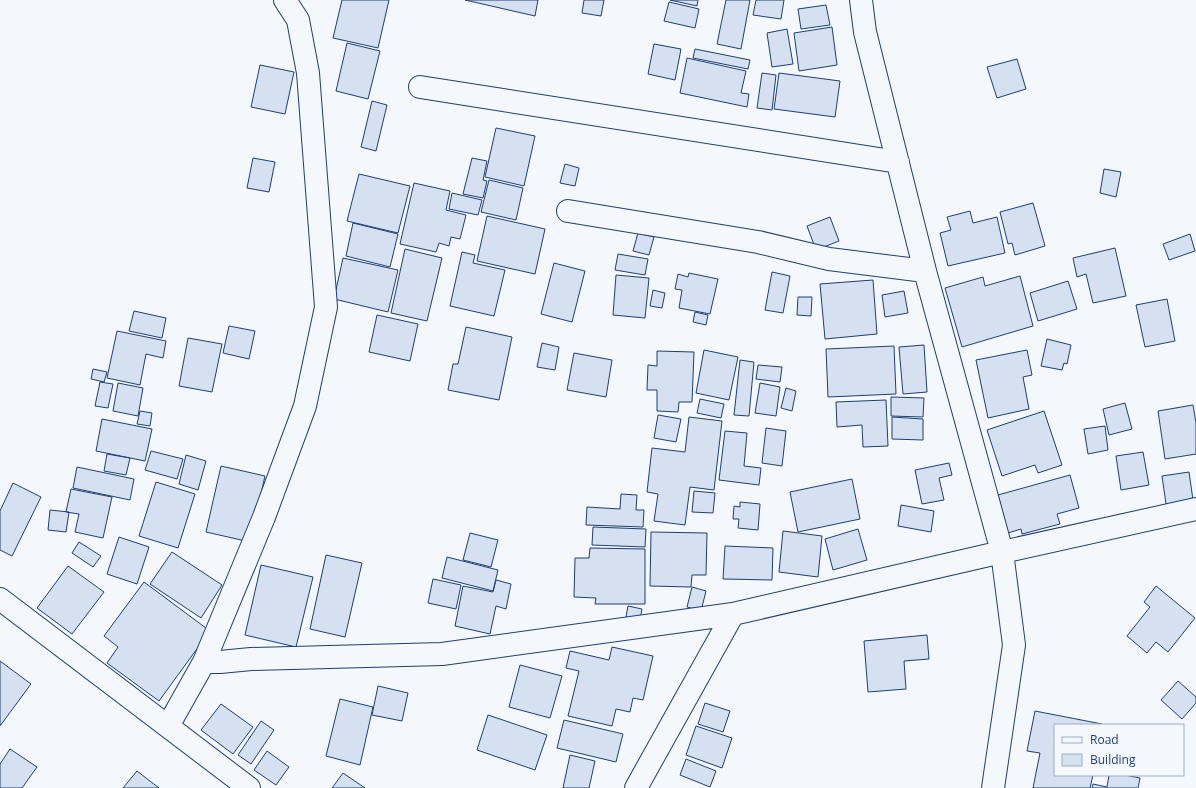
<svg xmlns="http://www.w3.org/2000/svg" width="1196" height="788" font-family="'Open Sans',sans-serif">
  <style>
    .building { fill: #d5e0f0; stroke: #1d3f73 }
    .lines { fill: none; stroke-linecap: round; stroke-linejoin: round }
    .minor-casing { stroke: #1d3f73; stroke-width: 24 }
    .minor { stroke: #f4f7fb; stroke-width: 22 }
  </style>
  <rect width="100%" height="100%" fill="#f4f7fb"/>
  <path class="building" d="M342,0H389L378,48L333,38Z
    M465,0H538L535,16Z
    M584,0H604L601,16L582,13Z
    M670,0H698L697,6Z
    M726,0H750L741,49L717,44Z
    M756,0H784L781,19L753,15Z
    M669,2L699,9L695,28L664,21Z
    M826,5L830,25L801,29L798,9Z
    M832,27L837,65L799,71L794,33Z
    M787,29L793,64L772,67L767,33Z
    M347,43L380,51L368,99L336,91Z
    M654,44L681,49L675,80L648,74Z
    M695,49L750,60L748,69L693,58Z
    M687,58L746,71L741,93L749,94L747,107L680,93Z
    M1017,59L1026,89L997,98L987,67Z
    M260,65L294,72L285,114L251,107Z
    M762,73L776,75L772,110L757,108Z
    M779,73L840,81L835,117L774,109Z
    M372,101L387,105L376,151L361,147Z
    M496,128L535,136L524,186L485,177Z
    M253,158L275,162L269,192L247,188Z
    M472,158L487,161L483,180L487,181L483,198L463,194Z
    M565,164L579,168L575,186L560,183Z
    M1104,169L1121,172L1116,197L1100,193Z
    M359,174L410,186L398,233L347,221Z
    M489,180L523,188L516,220L481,212Z
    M414,183L450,191L446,210L466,215L460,239L451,237L449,246L439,243L436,252L400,244Z
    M452,193L482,200L478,215L449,209Z
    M1033,203L1045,246L1015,255L1012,243L1008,244L1000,212Z
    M970,211L973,223L997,217L1005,253L948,266L940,233L951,230L947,217Z
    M487,216L545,229L535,274L477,261Z
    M830,217L839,241L816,250L807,226Z
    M353,223L398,234L390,267L346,256Z
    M638,233L654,237L649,255L633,251Z
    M1190,234L1195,251L1169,260L1163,244Z
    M1115,248L1126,296L1093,303L1086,274L1077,277L1073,258Z
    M405,249L442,258L427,321L391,313Z
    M462,252L475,255L473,263L505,270L494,316L450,306Z
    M618,254L648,259L645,275L615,270Z
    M343,258L398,270L388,312L334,299Z
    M554,263L585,271L572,322L541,314Z
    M772,272L790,276L783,313L765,310Z
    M689,273L718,279L710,314L679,308L682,290L675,289L678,274L688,277Z
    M616,275L649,278L645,318L613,315Z
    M1020,276L1033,326L962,347L945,288L983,277L985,286Z
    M873,280L877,334L825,339L820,284Z
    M1068,281L1077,309L1038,321L1030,293Z
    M653,290L665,293L662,308L650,306Z
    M904,291L908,313L885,317L882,295Z
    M798,297H812L811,316L797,315Z
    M1167,299L1175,341L1145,347L1136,305Z
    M134,311L166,318L162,338L129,331Z
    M695,312L708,315L706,325L693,322Z
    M377,315L418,324L410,361L369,352Z
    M229,326L255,331L249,359L223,353Z
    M466,327L512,337L499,400L448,390L453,364H458Z
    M117,331L166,341L163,358L146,354L140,385L107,378Z
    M188,338L222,344L212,392L179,386Z
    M1047,339L1071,345L1067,364L1064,363L1062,370L1041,366Z
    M542,343L559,347L555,370L537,367Z
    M924,345L927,392L903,394L899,347Z
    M894,346L896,394L828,397L826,349Z
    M704,350L738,357L729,400L696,393Z
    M1027,350L1032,375L1023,377L1029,409L988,418L976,360Z
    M657,351L694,352L692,402H679L678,412L657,411V390H647L648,365L657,366Z
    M574,353L612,360L606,397L567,390Z
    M740,360L754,362L749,416L734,415Z
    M758,365L782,367L780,382L756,379Z
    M93,369L107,372L104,382L91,379Z
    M100,382L113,384L108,408L95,406Z
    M118,383L143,388L138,416L113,411Z
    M760,383L780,387L776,416L755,413Z
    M786,388L796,391L792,411L781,408Z
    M891,397L924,398L923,417L891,416Z
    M700,399L724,404L721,418L697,413Z
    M886,400L888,446L863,447L862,425L837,427L836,402Z
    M1125,403L1132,429L1109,435L1103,409Z
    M1193,405L1196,423V454L1165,459L1158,411Z
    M140,411L152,413L150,426L137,424Z
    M1044,411L1062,465L1038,473L1035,465L1002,476L987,430Z
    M658,415L681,419L676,442L654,438Z
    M689,417L722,421L714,490L690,487L685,525L654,521L658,494L647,492L652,448L685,452Z
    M892,417L923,419V440L892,439Z
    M102,419L152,429L145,461L96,451Z
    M1105,426L1108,450L1088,454L1084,429Z
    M766,428L786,431L782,466L762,463Z
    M725,431L747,433L744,466L761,468L759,485L719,480Z
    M151,451L183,459L177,479L145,470Z
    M1143,452L1149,485L1121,490L1116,456Z
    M107,454L130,458L126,475L104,471Z
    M186,455L206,461L198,490L179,484Z
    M949,463L952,475L939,478L944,500L922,504L915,470Z
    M221,466L265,476L250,542L206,532Z
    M77,467L134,479L130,500L73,488Z
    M1189,472L1193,500L1166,504L1162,476Z
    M1070,475L1079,508L1057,514L1060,524L1022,534L1021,529L1008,533L998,495Z
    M852,479L860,519L798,532L790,492Z
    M156,482L195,494L178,548L139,536Z
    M13,483L41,497L12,556L0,550V511Z
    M71,489L112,497L103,538L75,532L79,514L66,512Z
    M694,491L715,493L713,513L692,512Z
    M621,494L637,495L636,510H644L643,527L586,525L587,507L620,509Z
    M740,502L760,504L758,530L738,528L739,519H733L734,506L740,507Z
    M901,505L934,511L931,532L898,526Z
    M50,510L69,512L66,532L48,530Z
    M593,527L646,529L645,547L592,545Z
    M858,529L867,560L833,570L825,539Z
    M783,531L822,536L818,577L779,572Z
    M651,532L707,533L706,575H692L691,587L650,586Z
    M470,533L498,540L491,567L463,560Z
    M119,537L149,547L137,584L107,574Z
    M79,542L101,556L93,567L72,553Z
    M725,546L773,548L772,580L723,579Z
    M590,548L645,549V604H595L596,598L574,597L575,558H589Z
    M172,552L222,585L201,618L150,584Z
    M326,555L362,563L345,637L310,629Z
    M447,557L498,570L493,591L442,578Z
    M261,565L313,577L296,647L245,635Z
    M68,566L104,592L72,634L37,608Z
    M433,579L461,585L456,609L428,603Z
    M496,580L511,584L506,609L496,606L490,634L455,626L463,586L493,592Z
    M144,582L210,631L159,701L107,663L118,647L104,636Z
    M1156,586L1195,618L1168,652L1156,642L1147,653L1127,636L1150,607L1144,602Z
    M692,587L706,591L701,611L687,607Z
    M628,606L642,609L640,620L626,617Z
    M927,635L929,659L904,661L906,689L868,692L864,641Z
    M612,647L653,656L643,700L633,698L630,712L616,709L612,726L568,716L579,671L566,668L570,651L609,660Z
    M0,661L31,684L0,726Z
    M520,665L562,676L550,718L509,707Z
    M1178,681L1196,697V703L1182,719L1161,700Z
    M378,686L408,693L402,721L372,715Z
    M340,699L373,707L360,765L326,756Z
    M705,703L730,711L723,732L698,724Z
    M221,704L253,727L233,754L201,730Z
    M1035,711L1102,724V725H1055V775H1093L1090,788H1033L1040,753L1027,751Z
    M488,715L547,735L535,770L477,750Z
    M564,720L623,734L616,762L557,748Z
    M261,721L274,730L251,764L238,755Z
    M696,726L732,738L722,768L686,755Z
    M10,749L37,767L22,788H0V764Z
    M267,751L289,767L276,785L254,770Z
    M570,755L595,761L589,788H563Z
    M686,759L716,771L710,787L680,775Z
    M137,771L159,788H123Z
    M343,773L365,788H332Z
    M1109,775H1125L1140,778L1138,788H1092L1093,784L1107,787Z"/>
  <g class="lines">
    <g class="minor-casing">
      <path id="minor" d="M861,0L865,32L925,271L1002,552L1014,645L993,788
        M420,87L898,162
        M568,211L758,242L829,259L925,271
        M0,599L249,788
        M204,662L264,517L305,406L326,307L308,73L298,20L285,0
        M168,726L204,662H220L251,659L442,654L733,614L1002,552L1196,509
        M636,788L733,614"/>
    </g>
    <use href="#minor" class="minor"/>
  </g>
  <rect x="1054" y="724" width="130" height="52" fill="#f4f7fb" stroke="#9eadc5"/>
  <rect x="1062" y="737" width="20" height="6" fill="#f4f7fb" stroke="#9eadc5"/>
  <text x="1090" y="744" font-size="12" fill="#1d3f73">Road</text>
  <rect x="1062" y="754" width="20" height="12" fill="#d5e0f0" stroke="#9eadc5"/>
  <text x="1090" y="764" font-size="12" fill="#1d3f73">Building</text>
</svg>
